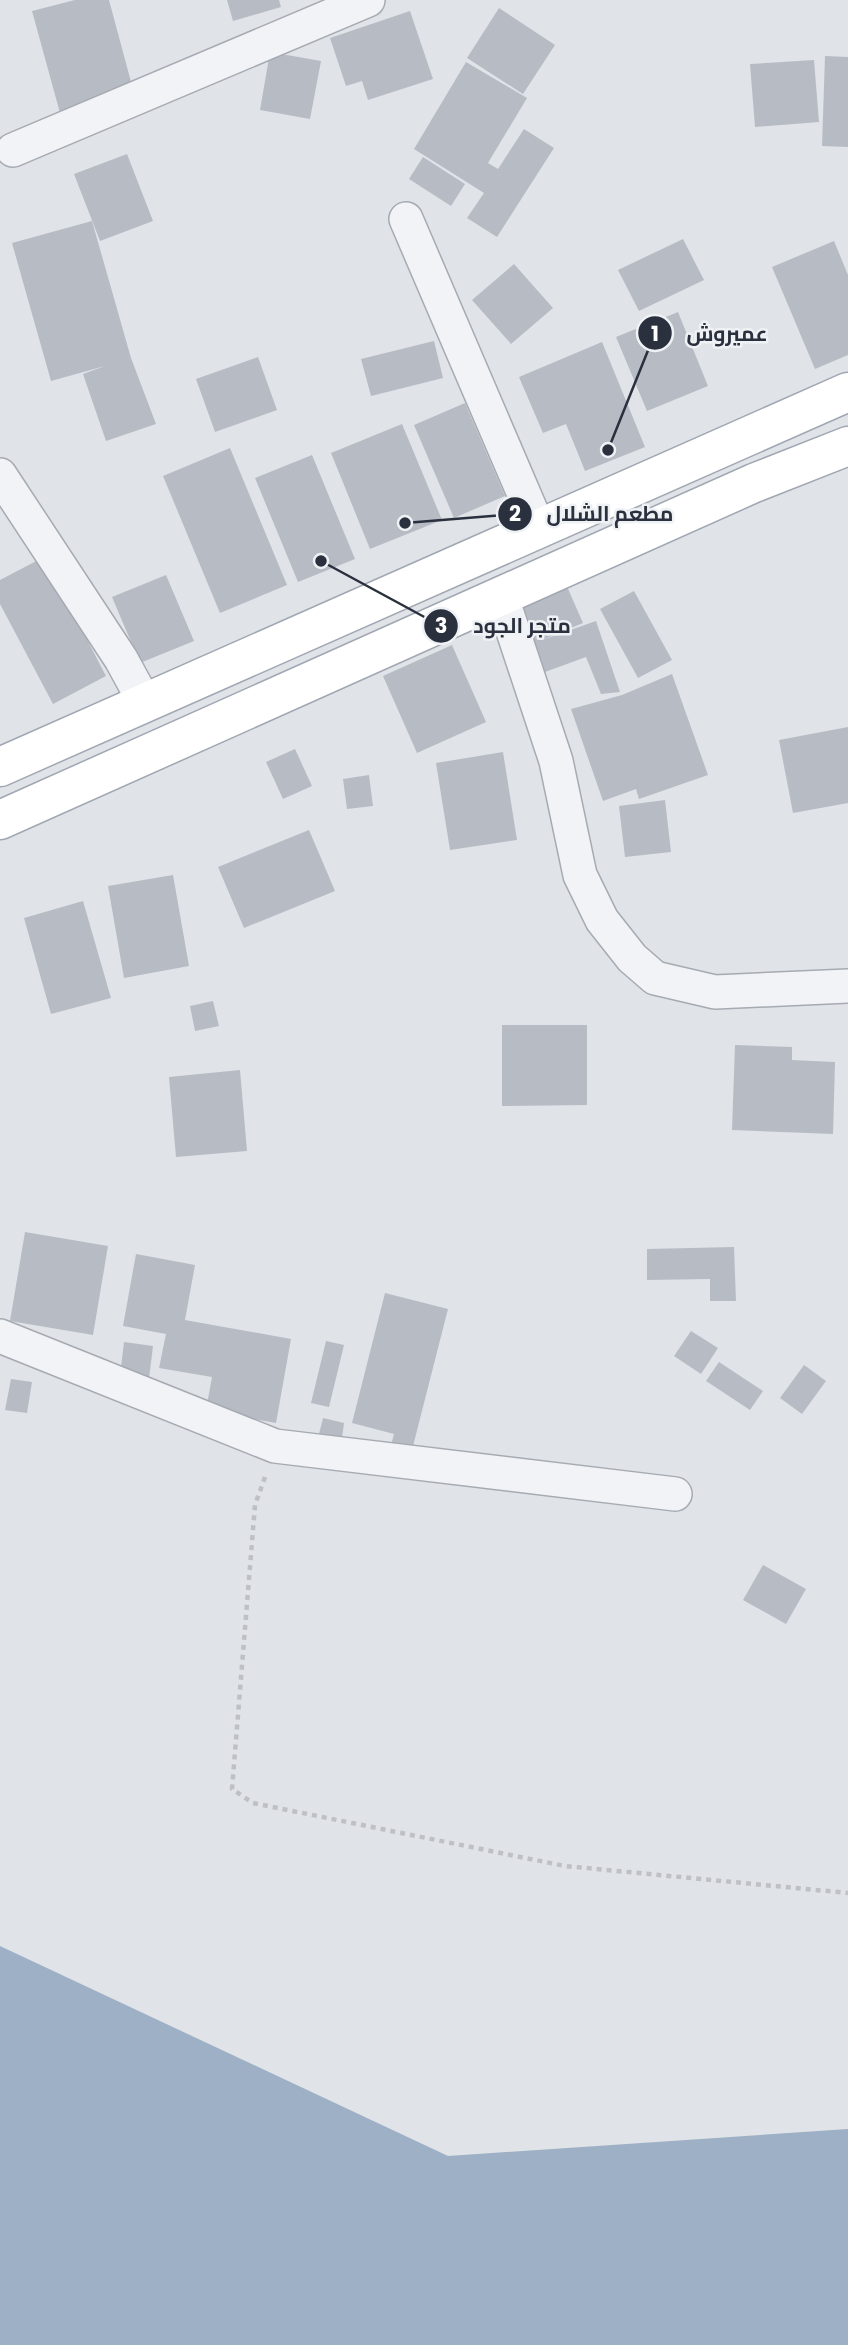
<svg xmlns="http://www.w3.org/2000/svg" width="848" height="2345" font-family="Poppins,Cairo,sans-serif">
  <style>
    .water { fill: #9db0c5 }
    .building { fill: #b7bcc4 }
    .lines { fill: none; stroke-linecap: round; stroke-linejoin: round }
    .street-casing { stroke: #a6aab2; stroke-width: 36 }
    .primary-casing { stroke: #a0a7b2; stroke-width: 41 }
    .path { stroke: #bec0c6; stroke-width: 4.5; stroke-dasharray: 5 5; stroke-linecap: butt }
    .street { stroke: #f2f3f6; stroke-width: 33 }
    .primary { stroke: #fff; stroke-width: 38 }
    .leader { fill: none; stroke: #2a303e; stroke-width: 2.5 }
    .callout-dot { fill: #2a303e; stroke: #eff2f5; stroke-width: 2.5 }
    .mark-label { font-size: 21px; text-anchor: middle; font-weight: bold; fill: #fff }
    .callout-label { font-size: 21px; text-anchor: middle; font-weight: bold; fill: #2a303e; stroke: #eff2f5; stroke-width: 5; stroke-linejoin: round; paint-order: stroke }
  </style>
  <rect width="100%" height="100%" fill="#e0e3e8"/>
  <path class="water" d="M0,1946L448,2156L848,2129V2345H0Z"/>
  <path class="building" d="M75,0H109L134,93L60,113L32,11Z
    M227,0H279L281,7L233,21Z
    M499,8L555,45L523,94L467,58Z
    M410,11L433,79L368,100L362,81L346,86L330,38Z
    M270,52L321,61L310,119L260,110Z
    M825,56L848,57V147L822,146Z
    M814,60L819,122L755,127L750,64Z
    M466,62L527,98L488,163L498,169L524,129L554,148L497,237L467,218L484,193L414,149Z
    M127,154L153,221L100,241L74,174Z
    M423,157L465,184L451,206L409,179Z
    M92,221L131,358L156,424L106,441L83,374L105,366L51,381L12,243Z
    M683,239L704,280L639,311L618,270Z
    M834,241L848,275V355L815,369L772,267Z
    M514,264L553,308L511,344L472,300Z
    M678,312L708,386L647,411L616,337Z
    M434,341L443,378L371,396L361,359Z
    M602,342L645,447L585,471L566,424L543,433L519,377Z
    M258,357L277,410L215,432L196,379Z
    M465,403L505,496L454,518L414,425Z
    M402,424L442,520L370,549L331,453Z
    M230,448L287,585L220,613L163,476Z
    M312,455L355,559L298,582L255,478Z
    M44,557L106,676L53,704L0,604V580Z
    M166,575L194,641L140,663L112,597Z
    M562,575L583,623L542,640L596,621L620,692L601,694L586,657L545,672L514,595Z
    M634,591L672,660L638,678L600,609Z
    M452,645L486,722L417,753L383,676Z
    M672,674L708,775L639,799L636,789L603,801L571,709L622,695Z
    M848,727V803L793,813L779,740Z
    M295,749L312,786L283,799L266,762Z
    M503,752L517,840L450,850L436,763Z
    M369,775L373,806L347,809L343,779Z
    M665,800L671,852L625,857L619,806Z
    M309,830L335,891L244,928L218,867Z
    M173,875L189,966L124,978L108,886Z
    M83,901L111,998L51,1014L24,918Z
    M213,1001L219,1026L195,1031L190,1006Z
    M502,1025H587V1105L502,1106Z
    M735,1045L792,1047V1060L835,1062L833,1134L732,1130Z
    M240,1070L247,1151L176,1157L169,1077Z
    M25,1232L108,1246L93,1335L10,1321Z
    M734,1247L736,1301H710V1279L647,1280V1249Z
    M136,1254L195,1265L185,1320L291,1339L276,1423L206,1410L212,1377L159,1368L166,1334L123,1326Z
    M385,1293L448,1309L412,1450L391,1445L394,1434L352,1423Z
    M691,1331L718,1348L701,1374L674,1356Z
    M326,1341L344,1345L329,1407L311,1403Z
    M124,1342L153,1346L149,1379L120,1376Z
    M719,1362L763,1391L750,1410L706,1381Z
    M804,1365L826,1381L802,1414L780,1398Z
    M11,1379L32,1382L27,1413L5,1410Z
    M323,1418L344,1423L342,1438L319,1434Z
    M763,1565L806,1589L786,1624L743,1600Z"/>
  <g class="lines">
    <g class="street-casing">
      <path id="street" d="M13,150L368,0
        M406,219L539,529
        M0,475L121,659L145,703
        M501,595L556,761L580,875L602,920L632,958L655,978L715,992L848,986
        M0,1336L275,1446L675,1494"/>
    </g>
    <g class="primary-casing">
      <path id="primary" d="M0,767L848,392
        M0,820L754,483L848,446"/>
    </g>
    <path class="path" d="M265,1477L255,1505L232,1789L253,1803L565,1866L848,1893"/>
    <use href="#street" class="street"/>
    <use href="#primary" class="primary"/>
  </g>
  <path class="leader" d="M608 450L655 333M405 523L515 514M321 561L441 626"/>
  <g class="callout-dot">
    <circle cx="608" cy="450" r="7"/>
    <circle cx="405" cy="523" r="7"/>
    <circle cx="321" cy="561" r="7"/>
    <circle cx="655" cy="333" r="18"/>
    <circle cx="515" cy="514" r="18"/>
    <circle cx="441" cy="626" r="18"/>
  </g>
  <g class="mark-label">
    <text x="655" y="341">1</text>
    <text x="515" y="521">2</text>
    <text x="441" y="633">3</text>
  </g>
  <g class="callout-label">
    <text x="727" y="341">عميروش</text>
    <text x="610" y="521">مطعم الشلال</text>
    <text x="522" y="633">متجر الجود</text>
  </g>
</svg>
